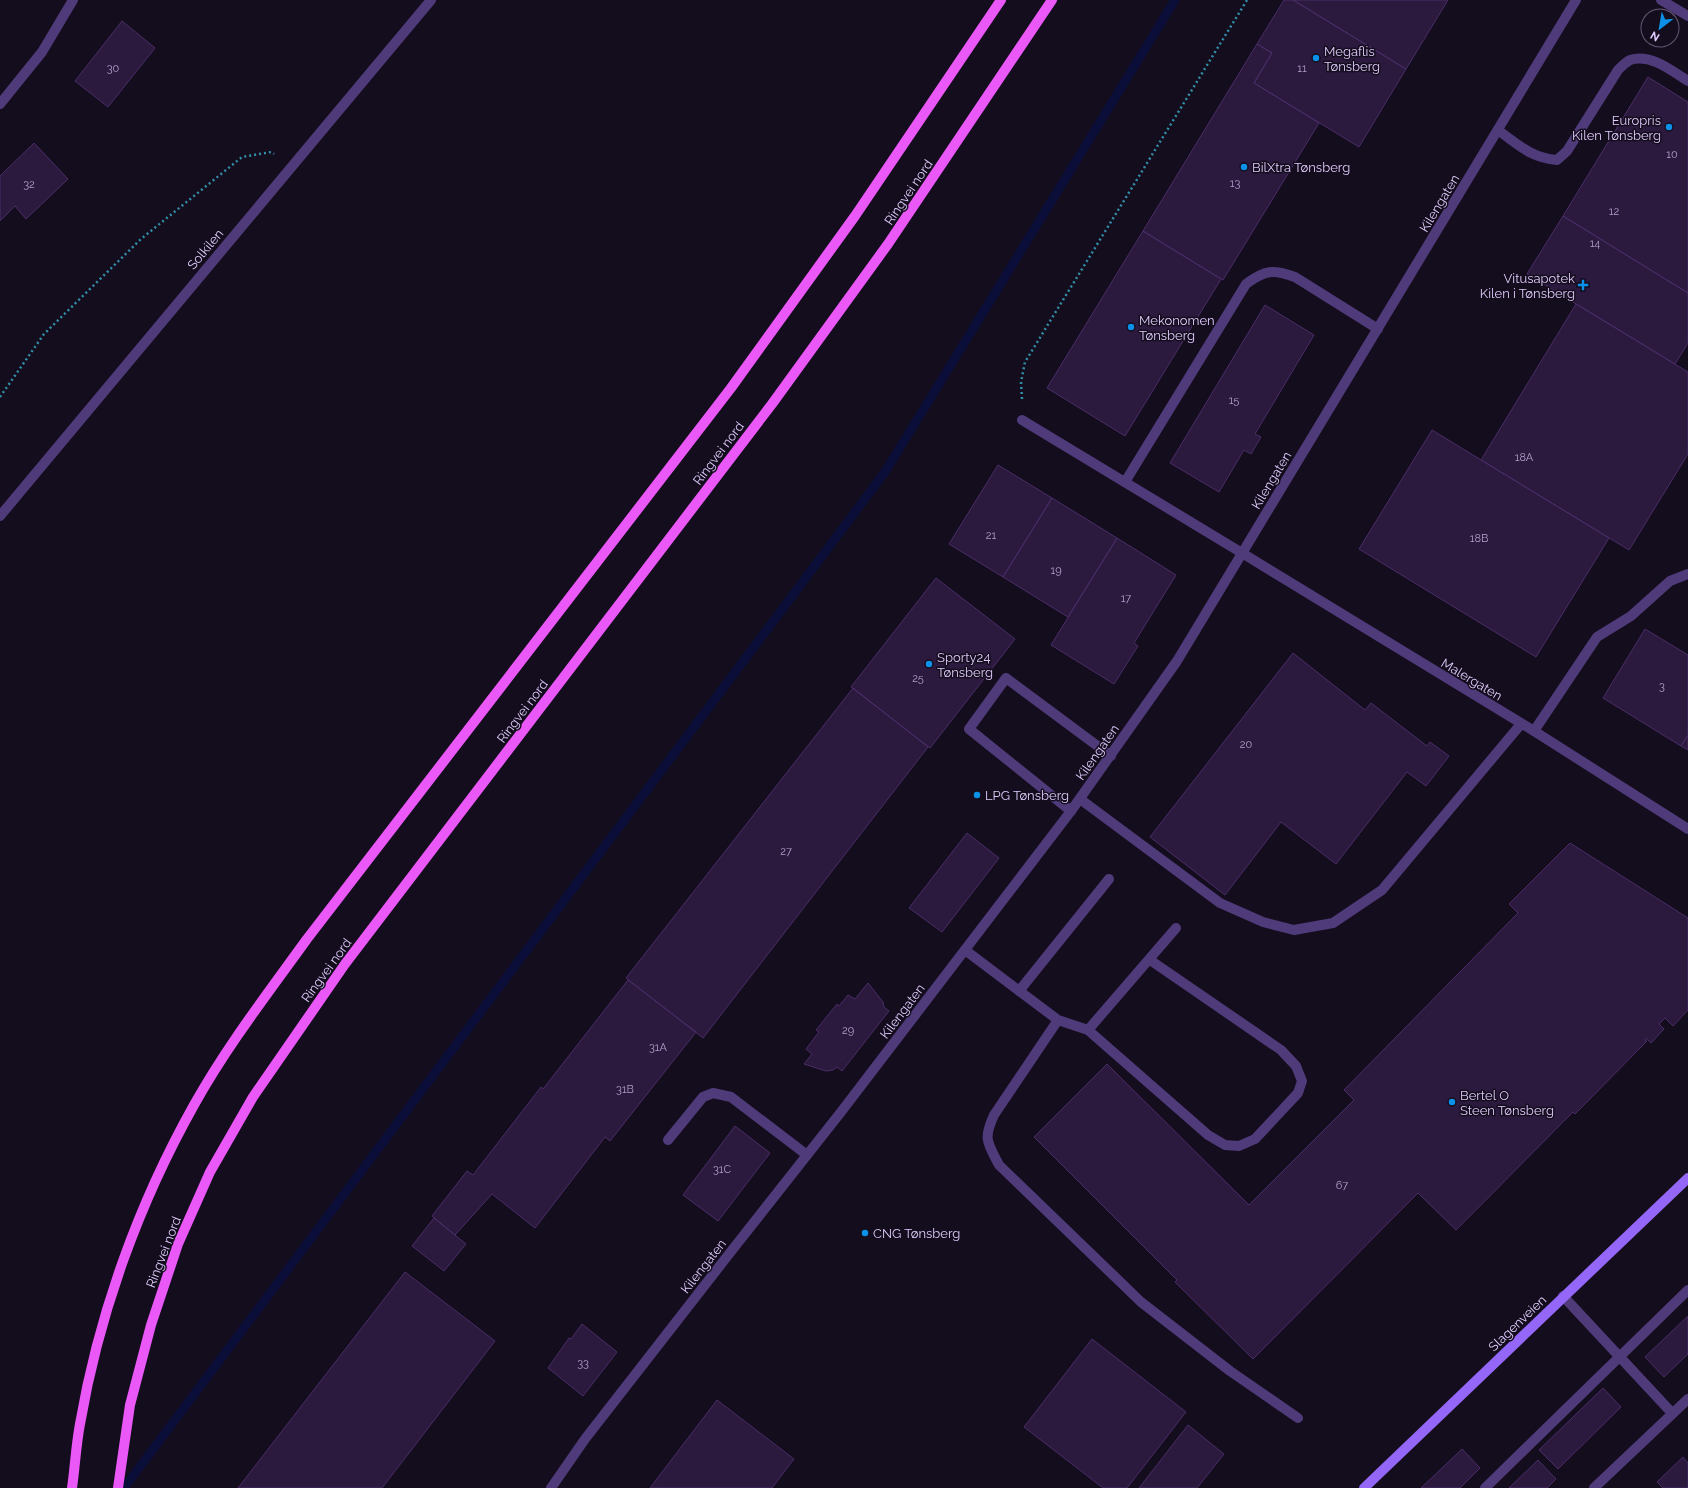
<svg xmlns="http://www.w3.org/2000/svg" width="1688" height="1488" font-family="Raleway,sans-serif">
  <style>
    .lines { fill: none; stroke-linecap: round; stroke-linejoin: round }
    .stream { stroke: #0b0e38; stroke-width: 9 }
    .building { fill: #2b1a3d; stroke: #4a2d68 }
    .path { stroke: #338ea9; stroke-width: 2.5; stroke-dasharray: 2 3; stroke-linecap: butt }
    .lane { stroke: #4f3a7a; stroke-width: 10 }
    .street { stroke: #4f3a7a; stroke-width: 10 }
    .secondary { stroke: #9467f8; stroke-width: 10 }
    .primary { stroke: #ea58f7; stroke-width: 10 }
    .poi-dot { fill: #0b92e8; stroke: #140d1d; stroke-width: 1.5 }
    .labels { text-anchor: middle; stroke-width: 3; stroke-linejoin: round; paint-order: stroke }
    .number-label { font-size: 11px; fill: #b29fcc }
    .poi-label { font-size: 13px; fill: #dfcbfc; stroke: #140d1d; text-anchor: start }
    .street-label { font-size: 13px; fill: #dfcbfc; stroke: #140d1d }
  </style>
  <rect width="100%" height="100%" fill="#140d1d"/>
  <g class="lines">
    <path class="stream" d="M124,1488L885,472L1175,0"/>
  </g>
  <path class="building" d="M1284,0H1293L1406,69L1359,147L1254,83L1272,53L1257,44Z
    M1293,0H1448L1406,69Z
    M122,21L155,48L108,107L75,81Z
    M1257,44L1272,53L1254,83L1319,123L1223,280L1143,231Z
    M1648,77L1688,102V293L1563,216Z
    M34,143L68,179L26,219L15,206L0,221V176Z
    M1563,216L1688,293V343L1675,364L1527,274Z
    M1143,231L1221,279L1125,436L1047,388Z
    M1576,304L1688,372V454L1629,550L1481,460Z
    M1265,305L1314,335L1255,434L1261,437L1251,454L1244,450L1219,492L1170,463Z
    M1432,430L1609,538L1536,657L1359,549Z
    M998,465L1052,498L1003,577L949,544Z
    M1052,498L1117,538L1068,617L1003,577Z
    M1117,538L1176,575L1134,643L1138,646L1114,684L1051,645Z
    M936,578L1015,639L930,748L851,687Z
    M1645,629L1688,655V735L1681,746L1603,698Z
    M1293,653L1365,710L1371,703L1427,746L1430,742L1449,756L1426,786L1407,772L1336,864L1281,822L1225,895L1150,837Z
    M853,688L928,747L703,1038L626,978Z
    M1688,735V750L1681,746Z
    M967,833L999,858L942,932L909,908Z
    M1570,843L1688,918V1010L1673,1026L1665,1018L1659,1024L1664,1029L1651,1043L1646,1038L1645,1040L1647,1041L1575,1114L1573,1112L1456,1230L1418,1193L1253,1359L1175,1282L1177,1280L1034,1137L1107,1064L1249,1205L1354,1100L1344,1090L1518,913L1509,904Z
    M628,980L696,1032L610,1141L605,1137L535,1228L492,1194L455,1235L432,1216L467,1171L473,1175L541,1087L543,1089Z
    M868,983L883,1002L884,1007L889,1011L842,1071L837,1067L833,1070L826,1071L804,1064L812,1054L806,1049L819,1032L816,1030L837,1004L839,1006L848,995L855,999Z
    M735,1126L770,1153L718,1221L683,1195Z
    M434,1218L466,1244L444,1271L412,1246Z
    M405,1272L495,1341L382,1488H238Z
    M1688,1316V1354L1664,1377L1645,1357Z
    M582,1324L617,1352L583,1396L548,1368L569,1338L571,1339Z
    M1092,1339L1186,1412L1127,1488H1103L1024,1427Z
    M1603,1388L1621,1407L1558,1469L1539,1450Z
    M717,1400L794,1459L772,1488H650Z
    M1188,1425L1224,1454L1197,1488H1139Z
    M1462,1449L1480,1468L1460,1488H1421Z
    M1683,1457L1688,1463V1488H1663L1657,1482Z
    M1538,1460L1556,1479L1547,1488H1509Z"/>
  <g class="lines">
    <path class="path" d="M0,397L44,334L141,239L242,157L271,152L274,154
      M1022,399L1021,382L1025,362L1247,0"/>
    <path class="lane" d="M1499,131C1519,145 1531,158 1557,160L1567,151L1618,70C1621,67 1626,62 1630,60C1651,53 1672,71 1688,81
      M1022,420L1242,553
      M1125,482L1246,284C1265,270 1273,269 1295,277L1378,329
      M1534,731L1597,637L1631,616L1670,581L1688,574
      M1080,799L1220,903L1263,922L1294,930L1333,923L1382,890L1521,724
      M1071,811L969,729L1006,678L1111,756
      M965,950L1058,1020L1088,1030L1208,1135L1225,1145L1239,1146L1255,1139L1298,1093L1302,1081L1296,1066L1281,1050L1150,960
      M1019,991L1109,879
      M1058,1020L994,1115C983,1139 987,1142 999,1165L1141,1302L1230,1371L1298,1418
      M1088,1030L1176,928
      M668,1140L703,1097L713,1093L731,1097L807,1155"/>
    <path class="street" d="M1661,0L1688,16
      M0,104L42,52L73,0
      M0,516L431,0
      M1242,553L1534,731L1688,829
      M1563,1296L1672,1413
      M551,1488L585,1439L729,1254L841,1112L1071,811L1177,661L1576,0
      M1485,1488L1688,1290
      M1594,1488L1688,1399"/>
    <path class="secondary" d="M1364,1488L1688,1178"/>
    <path class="primary" d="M72,1488C75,1467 76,1445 80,1424C99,1313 139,1203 194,1105C227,1046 268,993 307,939L731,388L855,216L1001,0
      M118,1488L130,1405L151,1325L178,1244L210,1172L253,1097L345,964L772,404L888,244L1052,0"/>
  </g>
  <g class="poi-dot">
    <circle cx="1316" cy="58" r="4"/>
    <circle cx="1669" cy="127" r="4"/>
    <circle cx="1244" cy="167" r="4"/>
    <path d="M1581 279h4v4h4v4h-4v4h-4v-4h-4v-4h4z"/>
    <circle cx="1131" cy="327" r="4"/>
    <circle cx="929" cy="664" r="4"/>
    <circle cx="977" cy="795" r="4"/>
    <circle cx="1452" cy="1102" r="4"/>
    <circle cx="865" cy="1233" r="4"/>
  </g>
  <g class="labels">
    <g class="number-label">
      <text x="113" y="72">30</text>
      <text x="1302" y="72">11</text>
      <text x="1672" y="158">10</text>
      <text x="1235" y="187">13</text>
      <text x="29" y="188">32</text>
      <text x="1614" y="215">12</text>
      <text x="1595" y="247">14</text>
      <text x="1234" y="404">15</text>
      <text x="1524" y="461">18A</text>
      <text x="991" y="539">21</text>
      <text x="1479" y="542">18B</text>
      <text x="1056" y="574">19</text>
      <text x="1126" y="602">17</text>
      <text x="918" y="682">25</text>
      <text x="1662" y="690">3</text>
      <text x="1246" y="748">20</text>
      <text x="786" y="855">27</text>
      <text x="848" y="1034">29</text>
      <text x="658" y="1051">31A</text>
      <text x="625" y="1093">31B</text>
      <text x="722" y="1173">31C</text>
      <text x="1342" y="1189">67</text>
      <text x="583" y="1367">33</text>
    </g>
    <g class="poi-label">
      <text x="1324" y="56">Megaflis<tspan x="1324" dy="15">Tønsberg</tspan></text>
      <text x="1661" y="125" text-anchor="end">Europris<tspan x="1661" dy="15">Kilen Tønsberg</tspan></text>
      <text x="1252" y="172">BilXtra Tønsberg</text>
      <text x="1575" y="283" text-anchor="end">Vitusapotek<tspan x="1575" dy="15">Kilen i Tønsberg</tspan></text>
      <text x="1139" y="325">Mekonomen<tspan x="1139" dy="15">Tønsberg</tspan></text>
      <text x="937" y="662">Sporty24<tspan x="937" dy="15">Tønsberg</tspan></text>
      <text x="985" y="800">LPG Tønsberg</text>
      <text x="1460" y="1100">Bertel O<tspan x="1460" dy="15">Steen Tønsberg</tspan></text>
      <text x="873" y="1238">CNG Tønsberg</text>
    </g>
    <g class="street-label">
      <text transform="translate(908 192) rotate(-56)" y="5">Ringvei nord</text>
      <text transform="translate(1439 203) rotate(-59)" y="5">Kilengaten</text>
      <text transform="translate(205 249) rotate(-50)" y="5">Solkilen</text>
      <text transform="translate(718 453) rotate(-53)" y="5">Ringvei nord</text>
      <text transform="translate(1271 480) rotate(-59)" y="5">Kilengaten</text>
      <text transform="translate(1472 679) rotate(31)" y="5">Malergaten</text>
      <text transform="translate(522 711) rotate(-53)" y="5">Ringvei nord</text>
      <text transform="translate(1097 752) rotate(-55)" y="5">Kilengaten</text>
      <text transform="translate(326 970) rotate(-54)" y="5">Ringvei nord</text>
      <text transform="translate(902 1011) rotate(-53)" y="5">Kilengaten</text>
      <text transform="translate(163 1252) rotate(-69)" y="5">Ringvei nord</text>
      <text transform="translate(703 1266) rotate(-52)" y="5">Kilengaten</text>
      <text transform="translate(1517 1323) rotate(-44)" y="5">Slagenveien</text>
    </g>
  </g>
  <g transform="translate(1660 28) rotate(211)"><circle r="19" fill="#140d1d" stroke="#655976"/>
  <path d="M0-3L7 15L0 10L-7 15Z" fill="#0b92e8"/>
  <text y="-6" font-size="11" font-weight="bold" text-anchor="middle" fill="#dfcbfc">N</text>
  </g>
</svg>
